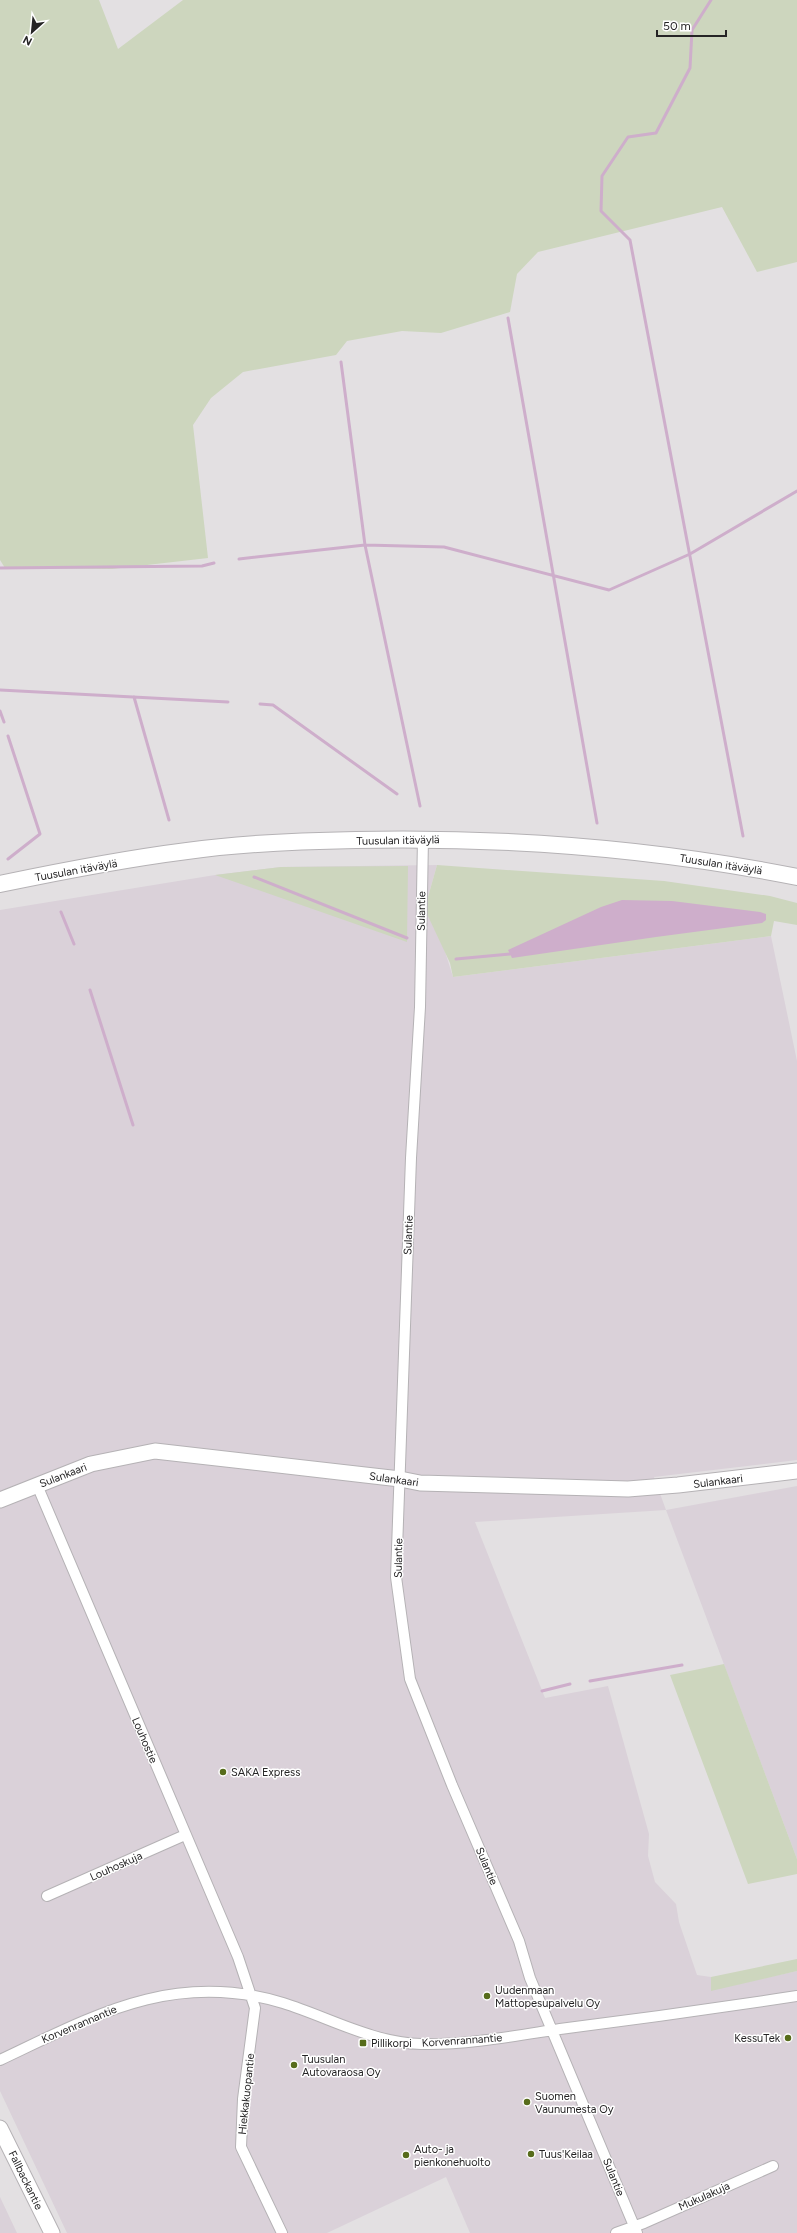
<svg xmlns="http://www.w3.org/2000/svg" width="797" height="2233" font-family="Figtree,sans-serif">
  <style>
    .built { fill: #dad1d9 }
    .green { fill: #cdd6be }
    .water { fill: #ceaecb }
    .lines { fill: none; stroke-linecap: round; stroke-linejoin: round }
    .stream { stroke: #ceaecb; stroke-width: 3 }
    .street-casing { stroke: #b5b2b5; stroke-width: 12 }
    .secondary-casing { stroke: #b5b2b5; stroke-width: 17 }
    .primary-casing { stroke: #b5b2b5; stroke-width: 18 }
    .street { stroke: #fff; stroke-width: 10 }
    .secondary { stroke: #fff; stroke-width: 15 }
    .primary { stroke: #fff; stroke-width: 16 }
    .poi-dot { fill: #576c1b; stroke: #fff; stroke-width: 1.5 }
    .labels { text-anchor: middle; stroke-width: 3; stroke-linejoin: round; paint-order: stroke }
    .street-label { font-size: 11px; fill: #252425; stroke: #fff }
    .poi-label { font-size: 11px; fill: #252425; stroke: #fff; text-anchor: start }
  </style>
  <rect width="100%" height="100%" fill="#e3e0e2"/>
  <path class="built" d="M437,865L428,897L453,977L771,936L797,1061V1460L654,1477L666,1510L797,1486V1859L666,1510L475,1522L545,1698L608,1686L649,1834L648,1856L655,1882L676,1904L679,1922L697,1975L711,1977V1990L797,1971V2233H470L446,2177L327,2233H67L0,2091V910L215,875L281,867Z
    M0,2197L17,2233H0Z"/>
  <path class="green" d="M0,0H99L118,49L183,0H797V262L757,272L722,207L538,252L517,274L510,312L441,333L402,331L347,341L336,355L243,372L211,398L193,425L208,558L112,569L5,568L0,560Z
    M437,865L664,881L770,896L797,903V925L774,921L771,936L453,977L450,963L427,914L428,897Z
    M408,866L407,942L215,875L281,867Z
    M724,1664L797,1859V1874L748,1884L670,1675Z
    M797,1959V1971L711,1991V1977Z"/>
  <path class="water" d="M622,900L672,901L760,912L766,914V920L762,923L656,937L512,958L508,950L601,907Z"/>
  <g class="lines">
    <path class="stream" d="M711,0L692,30L690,68L656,133L628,137L602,176L601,211L630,240L743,836
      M508,318L597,823
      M341,362L365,545L420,806
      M239,559L365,545L444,547L609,590L690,554L797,491
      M0,568L202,566L214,563
      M0,690L228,702
      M134,697L169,820
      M260,704L273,705L397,794
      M0,711L4,722
      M8,859L40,834L8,736
      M254,877L407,938
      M61,912L74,944
      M456,959L510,954
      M90,990L133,1125
      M590,1681L682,1665
      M542,1691L570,1684"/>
    <g class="street-casing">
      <path id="street" d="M423,838L420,1007L411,1158L396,1577L410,1679L452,1785L519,1941L530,1978L637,2233
        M37,1485L238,1957L255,2008L243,2099L241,2147L282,2233
        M47,1896L185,1835
        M0,2060C95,2015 174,1970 283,2003C328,2017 373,2043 421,2044C467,2045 514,2036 560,2029C639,2019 718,2008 797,1996
        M616,2233L644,2223L773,2166"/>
    </g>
    <g class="secondary-casing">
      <path id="secondary" d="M0,1500L91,1464L155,1451L400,1479L420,1483L628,1489L678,1485L797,1471
        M0,2128L52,2233"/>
    </g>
    <g class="primary-casing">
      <path id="primary" d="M0,884C62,871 124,859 187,851C242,843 299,841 356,840C504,837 652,848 797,877"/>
    </g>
    <use href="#street" class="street"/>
    <use href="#secondary" class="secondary"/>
    <use href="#primary" class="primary"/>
  </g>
  <g class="poi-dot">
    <circle cx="223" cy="1772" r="4"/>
    <circle cx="487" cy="1996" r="4"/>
    <circle cx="788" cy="2038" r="4"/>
    <rect x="359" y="2039" width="8" height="8" rx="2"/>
    <circle cx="294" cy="2065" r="4"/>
    <circle cx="527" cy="2102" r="4"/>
    <circle cx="531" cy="2154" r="4"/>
    <circle cx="406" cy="2155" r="4"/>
  </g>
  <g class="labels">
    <g class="street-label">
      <text transform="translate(398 840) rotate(-1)" y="4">Tuusulan itäväylä</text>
      <text transform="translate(721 864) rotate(9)" y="4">Tuusulan itäväylä</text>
      <text transform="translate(76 870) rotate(-10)" y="4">Tuusulan itäväylä</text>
      <text transform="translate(421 911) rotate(-89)" y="4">Sulantie</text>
      <text transform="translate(408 1235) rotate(-88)" y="4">Sulantie</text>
      <text transform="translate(63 1475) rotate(-21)" y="4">Sulankaari</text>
      <text transform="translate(394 1479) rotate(8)" y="4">Sulankaari</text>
      <text transform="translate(718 1481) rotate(-7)" y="4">Sulankaari</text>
      <text transform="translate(398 1558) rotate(-89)" y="4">Sulantie</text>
      <text transform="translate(145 1740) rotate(67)" y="4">Louhostie</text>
      <text transform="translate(116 1866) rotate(-24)" y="4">Louhoskuja</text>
      <text transform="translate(487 1866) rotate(67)" y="4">Sulantie</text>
      <text transform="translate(79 2024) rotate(-23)" y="4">Korvenrannantie</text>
      <text transform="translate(462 2040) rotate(-4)" y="4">Korvenrannantie</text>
      <text transform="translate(246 2094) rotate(-84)" y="4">Hiekkakuopantie</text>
      <text transform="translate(614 2177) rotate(68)" y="4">Sulantie</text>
      <text transform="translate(26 2180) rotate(64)" y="4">Fallbackantie</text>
      <text transform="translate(704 2196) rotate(-24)" y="4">Mukulakuja</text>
    </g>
    <g class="poi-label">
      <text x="231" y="1776">SAKA Express</text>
      <text x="495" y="1994">Uudenmaan<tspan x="495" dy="13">Mattopesupalvelu Oy</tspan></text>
      <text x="780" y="2042" text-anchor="end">KessuTek</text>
      <text x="371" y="2047">Pillikorpi</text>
      <text x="302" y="2063">Tuusulan<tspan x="302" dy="13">Autovaraosa Oy</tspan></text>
      <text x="535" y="2100">Suomen<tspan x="535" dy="13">Vaunumesta Oy</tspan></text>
      <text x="414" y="2153">Auto- ja<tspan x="414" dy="13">pienkonehuolto</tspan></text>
      <text x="539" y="2158">Tuus'Keilaa</text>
    </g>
  </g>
  <g transform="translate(32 32) rotate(207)" stroke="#ffffff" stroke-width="3" paint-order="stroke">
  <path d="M0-3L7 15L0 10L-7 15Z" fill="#252425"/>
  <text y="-6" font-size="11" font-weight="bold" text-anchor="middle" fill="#252425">N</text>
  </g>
  <path d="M657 30v6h69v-6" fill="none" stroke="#252425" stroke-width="2"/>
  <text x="663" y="30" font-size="12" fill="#252425" stroke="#ffffff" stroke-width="3" paint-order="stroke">50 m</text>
</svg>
